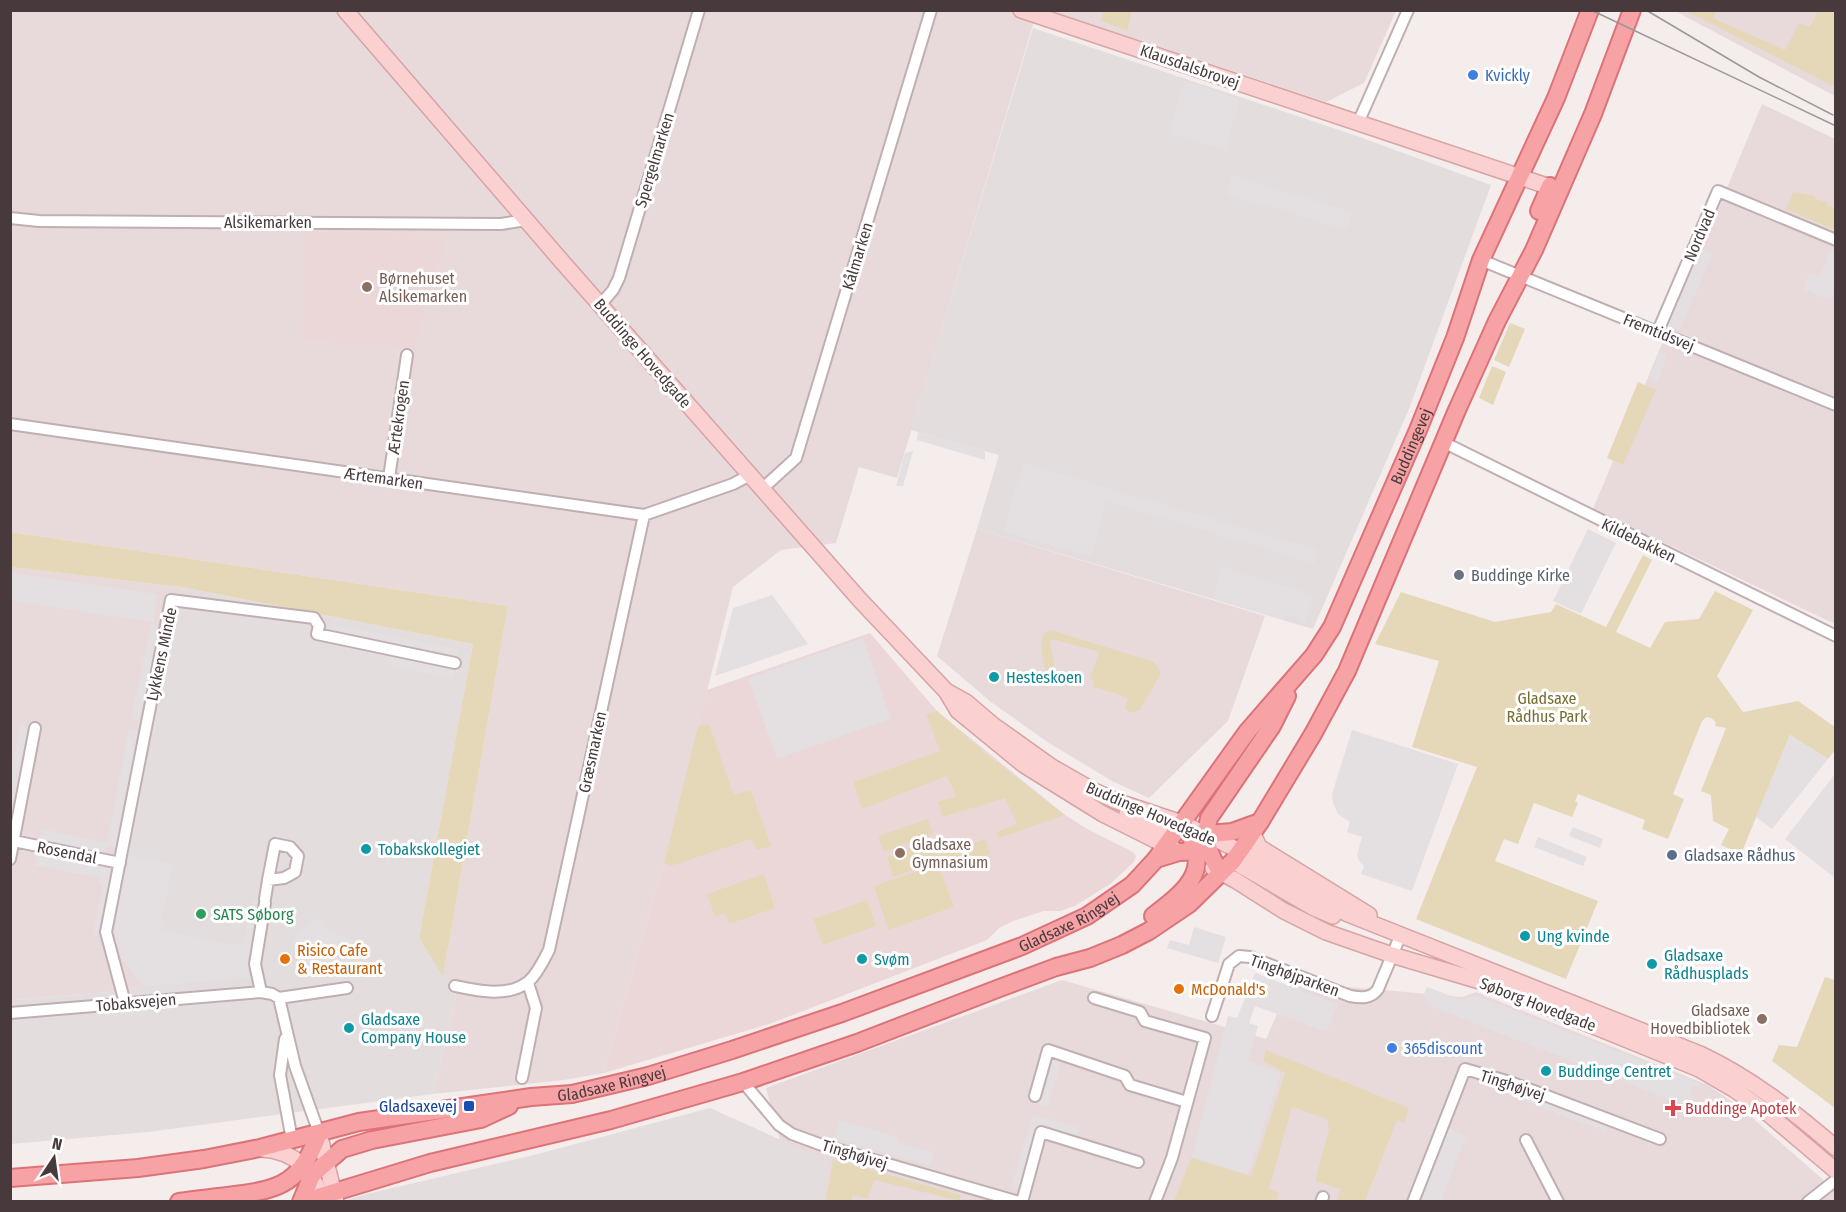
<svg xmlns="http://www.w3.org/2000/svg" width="1846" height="1212" font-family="'Fira Sans Condensed',sans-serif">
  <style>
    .residential { fill: #e8dadb }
    .industrial { fill: #e4ddde }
    .education { fill: #ecd7d8 }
    .green { fill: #e5d8b8 }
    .parking { fill: #e4dfe0 }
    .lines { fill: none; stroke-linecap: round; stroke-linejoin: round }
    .street-casing { stroke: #c0afb0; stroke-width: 14 }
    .secondary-casing { stroke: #d6a4a5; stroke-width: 18 }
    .primary-casing { stroke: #db7378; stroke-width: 20 }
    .street { stroke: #fff; stroke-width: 10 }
    .secondary { stroke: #fbd0d0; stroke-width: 15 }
    .primary { stroke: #f7a3a6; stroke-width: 16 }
    .tram { stroke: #999; stroke-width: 1.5 }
    .shop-dot { fill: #3f7fe0; stroke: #fff; stroke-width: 2 }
    .education-dot { fill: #8d6e63; stroke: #fff; stroke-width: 2 }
    .worship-dot { fill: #6b7280; stroke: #fff; stroke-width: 2 }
    .culture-dot { fill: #0f9aa8; stroke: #fff; stroke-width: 2 }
    .service-dot { fill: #5c6f8a; stroke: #fff; stroke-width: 2 }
    .leisure-dot { fill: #2e9e5b; stroke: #fff; stroke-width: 2 }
    .food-dot { fill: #e8710a; stroke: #fff; stroke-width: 2 }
    .transit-dot { fill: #1a4fb4; stroke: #fff; stroke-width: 2 }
    .health-dot { fill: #e0444e; stroke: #fff; stroke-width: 2 }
    .labels { text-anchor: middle; stroke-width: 6; stroke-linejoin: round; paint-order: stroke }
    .street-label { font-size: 16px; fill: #483a3c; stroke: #fff }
    .shop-label { font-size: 16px; fill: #366cbe; stroke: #fff; text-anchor: start }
    .education-label { font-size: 16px; fill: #785e54; stroke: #fff; text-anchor: start }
    .worship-label { font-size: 16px; fill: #5b616d; stroke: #fff; text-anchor: start }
    .culture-label { font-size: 16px; fill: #0d838f; stroke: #fff; text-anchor: start }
    .park-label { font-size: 16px; fill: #776d31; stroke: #fff }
    .service-label { font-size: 16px; fill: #4e5e75; stroke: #fff; text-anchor: start }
    .leisure-label { font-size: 16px; fill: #27864d; stroke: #fff; text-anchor: start }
    .food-label { font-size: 16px; fill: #c56008; stroke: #fff; text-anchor: start }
    .transit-label { font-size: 16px; fill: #164399; stroke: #fff; text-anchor: end }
    .health-label { font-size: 16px; fill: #be3a42; stroke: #fff; text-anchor: start }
  </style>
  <rect width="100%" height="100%" fill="#f5ecec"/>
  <path class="residential" d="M11,11H1037L897,478L859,467L836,543L781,550L733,587L666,855L604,1073L564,1080L433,1094L456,1001L455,986L443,977L508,606L11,532Z
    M1052,11H1396L1364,83L1326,102Z
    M1675,11H1835V96Z
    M1762,104L1835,139V624L1593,509Z
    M977,529L1265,616L1228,721L1149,798L1112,781L1049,743L991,702L937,656Z
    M11,567L181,587L113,931L122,958L143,986L109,992L11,1000Z
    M1062,980L1266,1039L1291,982L1462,997L1476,992L1708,1085L1741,1108L1835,1190V1201H787L780,1140L766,1088Z"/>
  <path class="industrial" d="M1033,28L1354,135L1491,185L1409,409L1313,629L977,529L999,455L911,430Z
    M181,587L473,644L419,938L443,977L455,986L456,1001L433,1094L148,1132L11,1144V1000L109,992L142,986L122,958L113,931Z
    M710,1108L830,1162L824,1201H344L363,1195L538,1154Z"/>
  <path class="education" d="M303,232L448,234L415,348L302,340Z
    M870,633L937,711L1065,815L1089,830L1133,852L1136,856L1134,862L1110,884L1075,906L1060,911H1044L1013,921L999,928L987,940L772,1023L604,1073L666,855L707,690Z"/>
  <path class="green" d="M1104,10L1132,11L1127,31L1101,21Z
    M1686,11H1717L1713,18L1785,50L1799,23L1810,27L1818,11H1835V87Z
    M1793,192L1815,196V199L1827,202V205L1835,208V230L1786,209Z
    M1510,323L1525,329L1509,367L1494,360Z
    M1492,366L1506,372L1493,405L1479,398Z
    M1638,382L1656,390L1623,465L1607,458Z
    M11,532L508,606L443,977L419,938L473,644L181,587L11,567Z
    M1643,555L1652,560L1616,632L1650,648L1665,622L1699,619L1715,591L1753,610L1717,676L1743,712L1798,701L1835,727V750L1828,759L1790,735L1741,854L1721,845L1729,829L1713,821L1711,795L1701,791L1726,728L1715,726L1716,722L1711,718L1706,717L1702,721L1673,794L1684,799L1668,839L1642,829L1645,820L1578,794L1575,801L1578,803L1572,817L1534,803L1518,844L1504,839L1495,861L1598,901L1566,979L1416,919L1477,767L1412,747L1439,661L1375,644L1401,592L1495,622L1551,612L1556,604L1606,627Z
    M1051,630L1154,662L1161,673L1140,710L1130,713L1125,708L1127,699L1121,695L1093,687V680L1090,679L1099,652L1052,639L1050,641L1055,669L1050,672L1045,669C1043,656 1035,634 1051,630Z
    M937,711L985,753L1065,815L999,838L997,832L1017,824L1005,798L943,817L938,802L956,796L947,776L862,809L853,782L940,751L926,714Z
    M709,724L734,795L751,790L771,846L756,850L751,839L671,866L664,863L698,726Z
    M928,819L933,834L884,852L878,836Z
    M985,839L990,854L942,871L939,861L893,877L887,857L931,841L936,855Z
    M938,864L954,907L888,930L874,886Z
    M764,874L775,908L729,924L725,913L715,917L707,894Z
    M867,900L876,926L823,945L813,919Z
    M1825,977L1835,980V1108L1772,1061L1779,1045L1797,1047Z
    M1266,1050L1409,1108L1404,1123L1397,1120L1365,1201H1337L1340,1189L1315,1181L1329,1129L1327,1119L1292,1107L1269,1189L1279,1193L1276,1201H1174L1191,1158L1251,1176L1285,1073L1263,1061Z
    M833,1159L960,1195V1201L874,1180L868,1199L853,1195L851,1201H826Z"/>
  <path class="parking" d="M1184,81L1240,99L1225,150L1169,134Z
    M1231,175L1352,212L1347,230L1226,194Z
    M1700,248L1713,253L1680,330L1667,325Z
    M1830,251L1836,253L1835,288L1831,300L1803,289L1809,273L1819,277Z
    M1660,352L1668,355L1657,382L1649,379Z
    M918,432L985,451V460L917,440Z
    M913,451L903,486H896L905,453Z
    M1023,463L1318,550L1315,564L1107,501L1091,556L1003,532Z
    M1588,529L1616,543L1581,614L1553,601Z
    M1222,567L1314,595L1304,624L1292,615L1286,613L1284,620L1213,598Z
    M11,573L157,594L153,622L11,601Z
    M772,595L808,644L715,676L733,608Z
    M151,624L159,626L140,721L131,719Z
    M336,624L459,649L454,679L388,666L390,657L331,645Z
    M863,638L891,719L777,759L748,678Z
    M20,724L29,727L11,818V771Z
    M129,729L138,731L116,847L107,846L103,867L111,869L97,936L93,935L103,884L99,883L100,878L35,865L42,829L107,843Z
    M1352,730L1458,764L1412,891L1361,874L1364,866L1359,861L1357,855L1362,837L1347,832L1350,822L1338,814L1333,803L1332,794Z
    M1790,735L1828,759L1772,829L1756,817Z
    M1835,774V878L1785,839Z
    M1573,827L1603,839L1600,848L1569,836Z
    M1538,837L1587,857L1583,866L1534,847Z
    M128,855L173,863L160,930L242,946L252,900L260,902L248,969L249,978L143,986L122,958L113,931Z
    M316,919L325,929L355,942L343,973L300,976L293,942L296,935Z
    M1194,927L1226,937L1218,963L1167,948L1170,940L1189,945Z
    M1255,973L1338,1005L1326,1032L1255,1006L1249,1023L1258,1026L1248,1061L1281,1073L1248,1174L1192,1157L1228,1016L1237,1018Z
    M1427,987L1462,1000L1474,995L1701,1084L1690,1088L1696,1106L1691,1108L1428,1005L1424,994Z
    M1053,1055L1062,1058L1048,1107L1039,1104Z
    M1499,1082L1608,1123L1605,1132L1496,1090Z
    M1033,1114L1079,1128L1077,1137L1039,1126L1020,1190L1011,1187Z
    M839,1120L897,1137L900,1143L934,1152L930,1166L835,1138Z
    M1449,1129L1466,1136L1441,1201H1421Z"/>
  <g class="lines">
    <g class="street-casing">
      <path id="street" d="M1358,123L1408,10
        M10,218L39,221L501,224L526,220
        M1481,260L1836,405
        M600,305L613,290L619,278L699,10
        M1658,331L1718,191L1836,240
        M10,424L644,515L733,484L750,475
        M1443,442L1836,636
        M389,478L407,355
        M763,488L796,458L931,10
        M14,841L120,863
        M10,859L35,728
        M265,899L268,880L284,878L295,872L298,856L290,847L275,844L268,880
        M455,986C478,991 509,998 529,981C538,973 543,961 549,950L644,515
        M261,992L255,964L265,903
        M279,998L347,988
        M1094,998L1140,1012L1145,1021L1205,1038L1172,1158L1155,1202
        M125,1003L106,932L171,600L314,618L319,626L317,634L455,663
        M10,1013L261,992L272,994L279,998L295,1066L319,1133
        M1212,1016L1229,964L1239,956L1250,957L1350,996C1361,998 1371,999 1378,989L1401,934
        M285,1039L280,1075L292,1140
        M522,1078L536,1008L528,983
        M743,1082L779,1125L792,1134L822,1145L1019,1202
        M1035,1096L1048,1050L1125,1076L1130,1085L1187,1102
        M1526,1140L1558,1202
        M1022,1202L1041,1132L1138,1162
        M1321,1202L1323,1197
        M1413,1202L1465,1069L1510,1082L1660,1139
        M1808,1202L1836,1180"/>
    </g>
    <g class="secondary-casing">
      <path id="secondary" d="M345,10L558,257L860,600L946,691L958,711L1024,765L1103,814L1175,850
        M1021,10L1559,190
        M948,692L966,702L993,725L1052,767L1094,791L1116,801L1182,823L1240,851L1321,900L1348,914L1700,1054C1751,1078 1793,1111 1836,1148
        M1127,814L1175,833
        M1253,834L1259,847L1369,915
        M1233,861L1314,908L1333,916
        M1213,868L1235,880L1284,911L1326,932L1392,955L1490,984L1699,1069L1735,1090L1765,1111L1836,1171
        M319,1133L336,1202
        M262,1149C294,1151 315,1170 321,1202"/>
    </g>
    <g class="primary-casing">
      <g id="primary">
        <path d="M1539,211L1550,186"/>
        <path d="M1197,835L1232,832L1260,822"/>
        <path d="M1156,859L1179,852L1208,851"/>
        <path d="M1221,873C1209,855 1203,839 1209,818L1272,726L1287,696"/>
        <path d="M1153,916C1190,888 1214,867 1182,823"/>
        <path id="s1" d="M10,1178L138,1168L204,1159L260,1148L359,1122L531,1097L572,1094L648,1076L732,1050L842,1013L1022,946L1087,916L1132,885L1145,871L1156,859L1247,732L1314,655L1332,627L1418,430L1455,338L1481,260L1556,98L1590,10"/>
        <path d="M179,1202C198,1199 217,1197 235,1195C283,1190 302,1180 319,1133"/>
        <path d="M301,1202L312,1175L342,1149L372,1140L481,1119L509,1106"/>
        <path d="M302,1202L430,1163L611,1120L743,1082L857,1043L997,989L1056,967L1090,958L1122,945L1149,931L1189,904L1233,861L1260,822L1313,734L1347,671L1457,410L1497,321L1534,250L1554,204L1593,114L1632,10"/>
      </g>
    </g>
    <use href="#street" class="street"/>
    <use href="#secondary" class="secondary"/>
    <use href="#primary" class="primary"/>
    <path class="tram" d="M1591,10L1836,126
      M1646,10L1759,77L1833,115"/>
  </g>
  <g class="shop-dot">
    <circle cx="1473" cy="75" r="6"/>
    <circle cx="1392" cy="1048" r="6"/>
  </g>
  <g class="education-dot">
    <circle cx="367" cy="287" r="6"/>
    <circle cx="900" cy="853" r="6"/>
    <circle cx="1762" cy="1019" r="6"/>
  </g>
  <circle class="worship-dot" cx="1459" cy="575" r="6"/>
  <g class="culture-dot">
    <circle cx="994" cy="677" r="6"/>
    <circle cx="366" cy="849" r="6"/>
    <circle cx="1525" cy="936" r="6"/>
    <circle cx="862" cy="959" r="6"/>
    <circle cx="1652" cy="964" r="6"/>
    <circle cx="349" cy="1028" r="6"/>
    <circle cx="1546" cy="1071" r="6"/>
  </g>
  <circle class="service-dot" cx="1672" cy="855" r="6"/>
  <circle class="leisure-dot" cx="201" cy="914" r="6"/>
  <g class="food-dot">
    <circle cx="285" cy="959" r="6"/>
    <circle cx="1179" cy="989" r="6"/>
  </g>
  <rect class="transit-dot" x="463" y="1100" width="12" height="12" rx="3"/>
  <path class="health-dot" d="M1670 1099h6v6h6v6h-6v6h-6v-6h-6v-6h6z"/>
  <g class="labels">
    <g class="street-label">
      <text transform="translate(1190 66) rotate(19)" y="6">Klausdalsbrovej</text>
      <text transform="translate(654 160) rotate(-73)" y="6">Spergelmarken</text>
      <text x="268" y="228">Alsikemarken</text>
      <text transform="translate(1699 235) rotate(-67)" y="6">Nordvad</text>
      <text transform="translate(857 256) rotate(-73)" y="6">Kålmarken</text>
      <text transform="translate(1659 332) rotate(22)" y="6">Fremtidsvej</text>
      <text transform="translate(643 353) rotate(49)" y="6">Buddinge Hovedgade</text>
      <text transform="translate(398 417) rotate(-82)" y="6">Ærtekrogen</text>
      <text dy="6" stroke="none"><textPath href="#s1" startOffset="1694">Buddingevej</textPath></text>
      <text transform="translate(384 478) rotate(8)" y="6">Ærtemarken</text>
      <text transform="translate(1639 540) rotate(26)" y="6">Kildebakken</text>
      <text transform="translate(161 654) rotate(-78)" y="6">Lykkens Minde</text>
      <text transform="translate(592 752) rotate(-78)" y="6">Græsmarken</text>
      <text transform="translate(1151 813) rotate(23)" y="6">Buddinge Hovedgade</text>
      <text transform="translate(67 852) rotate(11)" y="6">Rosendal</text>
      <text dy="6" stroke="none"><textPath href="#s1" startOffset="1096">Gladsaxe Ringvej</textPath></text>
      <text transform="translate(1295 975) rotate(20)" y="6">Tinghøjparken</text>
      <text transform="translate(136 1002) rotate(-5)" y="6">Tobaksvejen</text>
      <text transform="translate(1538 1004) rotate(21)" y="6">Søborg Hovedgade</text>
      <text dy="6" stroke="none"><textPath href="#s1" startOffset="610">Gladsaxe Ringvej</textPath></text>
      <text transform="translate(1513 1085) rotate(18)" y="6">Tinghøjvej</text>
      <text transform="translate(855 1154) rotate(17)" y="6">Tinghøjvej</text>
    </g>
    <g class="shop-label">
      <text x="1485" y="81">Kvickly</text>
      <text x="1404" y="1054">365discount</text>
    </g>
    <g class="education-label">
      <text x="379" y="284">Børnehuset<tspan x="379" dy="18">Alsikemarken</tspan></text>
      <text x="912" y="850">Gladsaxe<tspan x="912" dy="18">Gymnasium</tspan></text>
      <text x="1750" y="1016" text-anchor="end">Gladsaxe<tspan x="1750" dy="18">Hovedbibliotek</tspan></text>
    </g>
    <g class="worship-label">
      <text x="1471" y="581">Buddinge Kirke</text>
    </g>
    <g class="culture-label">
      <text x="1006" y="683">Hesteskoen</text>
      <text x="378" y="855">Tobakskollegiet</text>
      <text x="1537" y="942">Ung kvinde</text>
      <text x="1664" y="961">Gladsaxe<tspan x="1664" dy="18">Rådhusplads</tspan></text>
      <text x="874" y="965">Svøm</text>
      <text x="361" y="1025">Gladsaxe<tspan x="361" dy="18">Company House</tspan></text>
      <text x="1558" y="1077">Buddinge Centret</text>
    </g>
    <g class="park-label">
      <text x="1547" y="704">Gladsaxe<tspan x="1547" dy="18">Rådhus Park</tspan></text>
    </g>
    <g class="service-label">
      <text x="1684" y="861">Gladsaxe Rådhus</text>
    </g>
    <g class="leisure-label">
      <text x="213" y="920">SATS Søborg</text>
    </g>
    <g class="food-label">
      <text x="297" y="956">Risico Cafe<tspan x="297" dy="18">&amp; Restaurant</tspan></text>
      <text x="1191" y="995">McDonald's</text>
    </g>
    <g class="transit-label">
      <text x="457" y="1112">Gladsaxevej</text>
    </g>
    <g class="health-label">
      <text x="1685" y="1114">Buddinge Apotek</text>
    </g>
  </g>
  <rect width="1846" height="1212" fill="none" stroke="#483a3c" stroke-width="24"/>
  <g transform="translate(54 1158) rotate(13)" stroke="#ffffff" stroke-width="4.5" paint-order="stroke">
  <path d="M0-4.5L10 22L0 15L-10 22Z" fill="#483a3c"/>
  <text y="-9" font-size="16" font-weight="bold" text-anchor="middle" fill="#483a3c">N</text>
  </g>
</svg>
